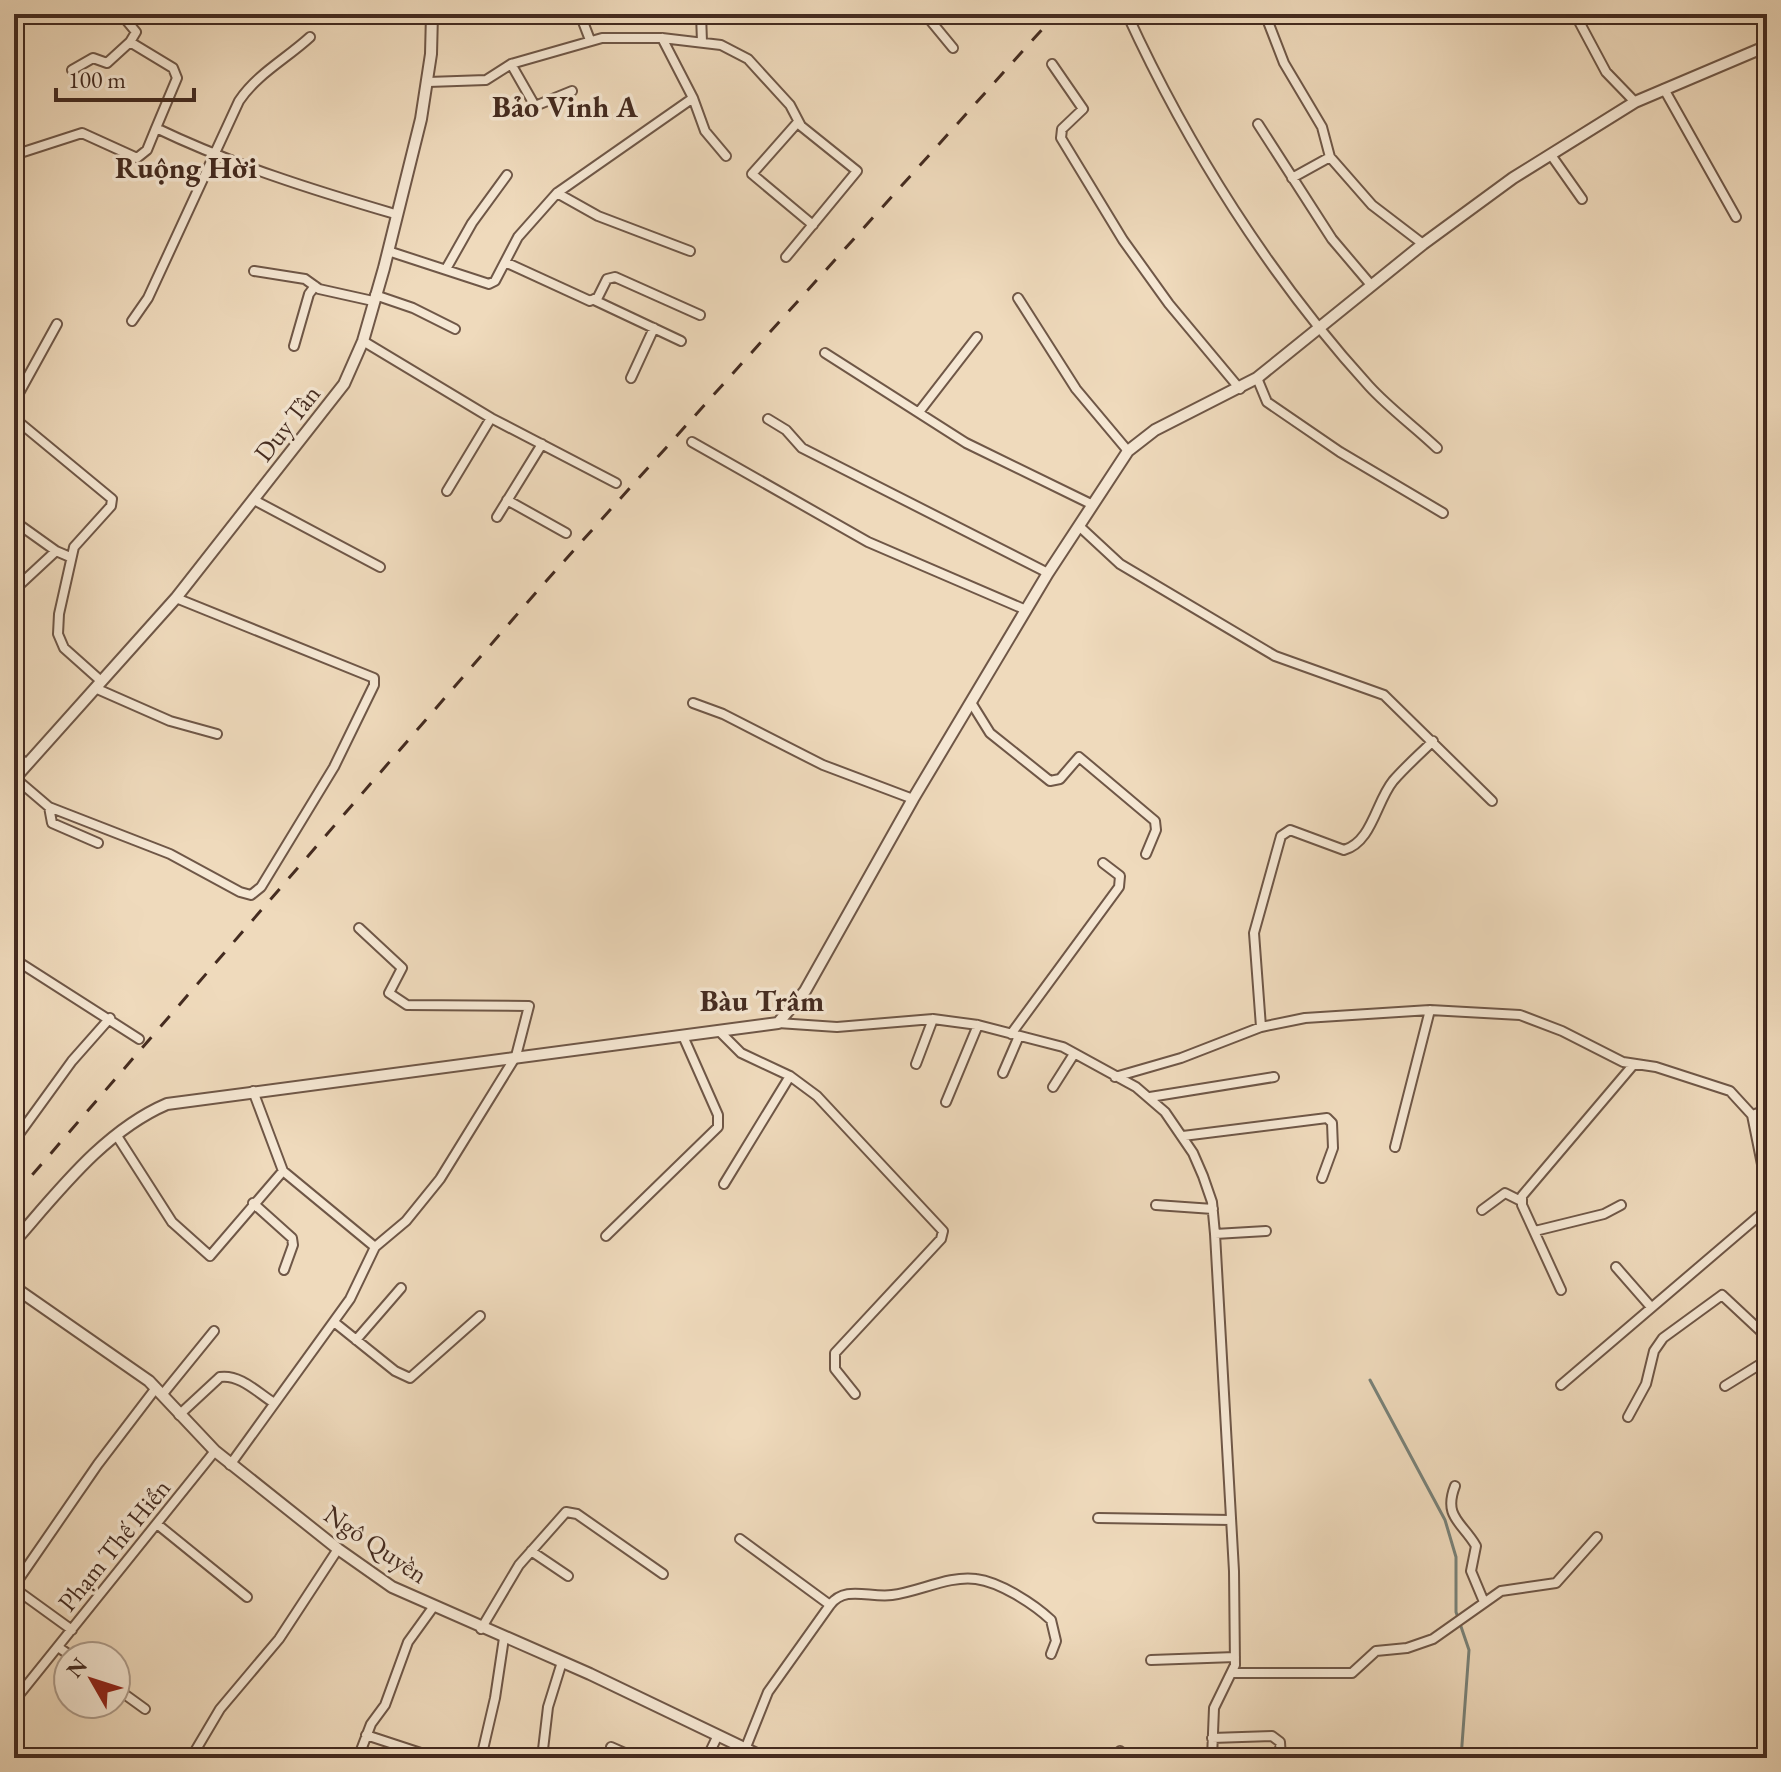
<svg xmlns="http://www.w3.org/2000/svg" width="1781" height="1772" font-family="'EB Garamond',serif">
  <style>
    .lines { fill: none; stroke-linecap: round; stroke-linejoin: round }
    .stream { stroke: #788178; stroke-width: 3 }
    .minor-casing { stroke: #6f5747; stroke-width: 12 }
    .tertiary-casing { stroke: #6f5747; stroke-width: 14 }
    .minor { stroke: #f5e7d3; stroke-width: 8 }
    .tertiary { stroke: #f5e7d3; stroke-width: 10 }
    .rail { stroke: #442b20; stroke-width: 3; stroke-dasharray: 14 14; stroke-linecap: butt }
    .labels { text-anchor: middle; stroke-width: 7; stroke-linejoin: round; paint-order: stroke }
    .street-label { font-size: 26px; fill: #442b20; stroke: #f5e7d3 }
    .quarter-label { font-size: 30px; font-weight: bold; fill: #442b20; stroke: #f5e7d3 }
  </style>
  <rect width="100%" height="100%" fill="#efdabc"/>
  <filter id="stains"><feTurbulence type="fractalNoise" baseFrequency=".0025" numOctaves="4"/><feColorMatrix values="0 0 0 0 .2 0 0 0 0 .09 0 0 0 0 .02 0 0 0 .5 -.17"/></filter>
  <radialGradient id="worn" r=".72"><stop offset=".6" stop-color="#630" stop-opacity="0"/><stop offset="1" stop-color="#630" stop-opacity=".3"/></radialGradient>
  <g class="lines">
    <path class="stream" d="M1370,1380L1445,1520L1456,1557V1612L1469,1650L1461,1758"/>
    <g class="minor-casing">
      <path id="minor" d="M121,14L136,32L130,42
        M580,14L590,40
        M701,14L702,42
        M925,14L953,48
        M1127,14C1188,147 1270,277 1369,386C1389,408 1415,427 1437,448
        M1265,14L1284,63L1322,127L1330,157L1372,205L1423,244
        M1575,14L1606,72L1635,102
        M511,64L535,106L572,91
        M1052,64L1083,109L1062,129L1061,138L1123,240L1169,304L1240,389
        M72,70L93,58L107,63L130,42L173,68L177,78L156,128
        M428,82L486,80L511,64L602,38H662L721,45L748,59L790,105L801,126L857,171L786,257
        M1664,89L1736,217
        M693,98L705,131L726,156
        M798,122L752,174L813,225
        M1258,124L1332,239L1371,285
        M14,155L82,133L137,158L147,150L156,128C233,165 313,190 395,214
        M1551,155L1582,199
        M1292,178L1330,157
        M557,193L598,216L690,251
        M388,251L489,284L495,281L518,237L557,193L693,98L662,38
        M507,263L590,301L598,297L607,279L615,277L700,315
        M446,269L472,223L507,175
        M254,271L305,279L319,289L373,301
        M375,295L413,308L455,329
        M1018,298L1076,389L1128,451
        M594,300L681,341
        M132,321L148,298L239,101C257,74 286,59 310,37
        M363,341L491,418L616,483
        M294,346L309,294L315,286
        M825,353L966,443L1091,504
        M631,378L654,328
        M1257,378L1267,402L1340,452L1443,513
        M14,402L57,324
        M919,412L977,337
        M14,418L112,499L111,506L74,547L59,614L58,634L64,648L101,681
        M768,419L786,430L802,448L1048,573
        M692,442L868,542L1026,610
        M447,491L491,418
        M254,500L380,567
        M507,500L566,533
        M497,517L542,444
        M14,521L56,551L70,557
        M1079,526L1120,564L1275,656L1384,695L1492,801
        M14,590L56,551
        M95,688L170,721L217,734
        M693,703L723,714L823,765L913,799
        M972,704L990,733L1050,781L1060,779L1079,757L1155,821L1156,830L1146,854
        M14,754L27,764
        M15,778L49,807L170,854L240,892L251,895L261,887L334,767L374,685V678L176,598
        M49,807L52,823L98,843
        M14,959L139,1039
        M778,1023L837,1027L933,1019L978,1025L1063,1047L1136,1087L1165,1112L1193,1153L1203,1176L1212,1202L1215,1234L1234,1571L1235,1665L1214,1708L1212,1758
        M1261,1027L1254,933L1281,836L1290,830L1344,850C1372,842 1376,802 1393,781C1405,767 1420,754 1433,741
        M721,1033L741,1053L790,1076L817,1096L943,1231L941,1239L835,1353V1369L855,1394
        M1011,1034L1119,887L1120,876L1103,863
        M916,1064L933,1019
        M1003,1073L1019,1036
        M1115,1077L1181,1058L1261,1027L1305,1018L1430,1010L1520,1015L1562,1031L1623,1062L1656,1067L1730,1091L1752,1115L1767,1189
        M1053,1087L1074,1054
        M253,1091L283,1171L375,1247
        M1150,1097L1274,1077
        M946,1102L978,1025
        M1752,1115L1767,1110
        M117,1136L172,1222L210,1256L283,1171
        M1183,1136L1327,1118L1332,1123L1333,1148L1322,1178
        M14,1141L72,1061L110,1018
        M1395,1147L1430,1010
        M724,1184L790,1076
        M253,1203L292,1238L293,1245L284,1270
        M1156,1205L1213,1209
        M1482,1210L1505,1193L1521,1201
        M1535,1231L1604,1214L1621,1205
        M1215,1234L1266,1231
        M606,1236L718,1127V1115L683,1036
        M1616,1267L1651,1307
        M1561,1290L1522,1205V1196L1634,1064
        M334,1322L395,1371L410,1378L480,1316
        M356,1340L401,1288
        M1561,1385L1767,1209
        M1725,1386L1767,1360
        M162,1395L214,1331
        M179,1415L220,1377C240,1374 258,1393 274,1403
        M1628,1417L1646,1384L1654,1351L1663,1338L1722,1295L1767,1337
        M230,1465L350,1299L375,1247L406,1221L440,1179L516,1056L529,1006L407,1005L389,993L402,968L359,928
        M1455,1486C1443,1517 1462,1522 1476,1546L1471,1571L1484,1602
        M1098,1518L1231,1520
        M157,1524L247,1597
        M740,1539L830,1605C845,1585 869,1598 892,1595C918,1592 950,1575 976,1579C1000,1582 1034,1604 1051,1620L1056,1641L1051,1654
        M531,1551L568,1576
        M14,1586L98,1464L156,1388
        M14,1588L72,1630
        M481,1629L519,1565L566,1512L577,1514L663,1574
        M58,1647L71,1656
        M1151,1660L1235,1657
        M1233,1673H1352L1376,1651L1407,1648L1433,1639L1501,1591L1556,1583L1597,1537
        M116,1688L145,1709
        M14,1701L215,1451
        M366,1735L436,1758
        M1212,1738L1272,1736L1280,1742L1281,1758
        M611,1747L636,1758
        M746,1747L768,1692L830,1605
        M191,1758L220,1709L279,1639L338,1549
        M358,1758L371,1724L385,1705L408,1642L434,1606
        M481,1758L495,1698L504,1638
        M542,1758L548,1707L562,1662
        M707,1758L718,1735
        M1117,1758L1120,1751"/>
    </g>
    <g class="tertiary-casing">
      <path id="tertiary" d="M14,779L176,598L344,384L363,341L384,268L421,119L431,54L432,14
        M14,1242C58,1192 104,1131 167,1104L778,1023L805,991L913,799L1048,573L1128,451L1155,430L1257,378L1423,244L1513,178L1635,102L1767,46
        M14,1287L149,1381L215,1451L338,1549L392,1587L590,1674L765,1758"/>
    </g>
    <use href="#minor" class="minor"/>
    <use href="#tertiary" class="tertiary"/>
    <path class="rail" d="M14,1196L539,589L1056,14"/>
  </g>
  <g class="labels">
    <g class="street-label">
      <text transform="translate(287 423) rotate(-52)" y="9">Duy Tân</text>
      <text transform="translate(376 1544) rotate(34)" y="9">Ngô Quyền</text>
      <text transform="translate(114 1545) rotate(-51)" y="9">Phạm Thế Hiển</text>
    </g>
    <g class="quarter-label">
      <text x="565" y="117">Bảo Vinh A</text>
      <text x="186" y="178">Ruộng Hời</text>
      <text x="762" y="1011">Bàu Trâm</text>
    </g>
  </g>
  <rect width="1781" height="1772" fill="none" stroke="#efdabc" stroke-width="48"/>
  <rect x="16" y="16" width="1749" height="1740" fill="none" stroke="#442b20" stroke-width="4"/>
  <rect x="24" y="24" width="1733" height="1724" fill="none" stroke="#442b20" stroke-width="2"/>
  <g transform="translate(92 1680) rotate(309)"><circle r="38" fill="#f5e7d3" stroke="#ae9c8b" stroke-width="2"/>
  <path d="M0-6L14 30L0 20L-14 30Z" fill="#8f2418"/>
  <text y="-12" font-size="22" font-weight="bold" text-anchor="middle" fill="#442b20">N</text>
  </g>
  <path d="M56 88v12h138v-12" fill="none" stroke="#442b20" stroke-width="4"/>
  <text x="68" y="88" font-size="24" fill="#442b20" stroke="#f5e7d3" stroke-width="6" paint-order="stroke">100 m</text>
  <rect width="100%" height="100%" filter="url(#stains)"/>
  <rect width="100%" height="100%" fill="url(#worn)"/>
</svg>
